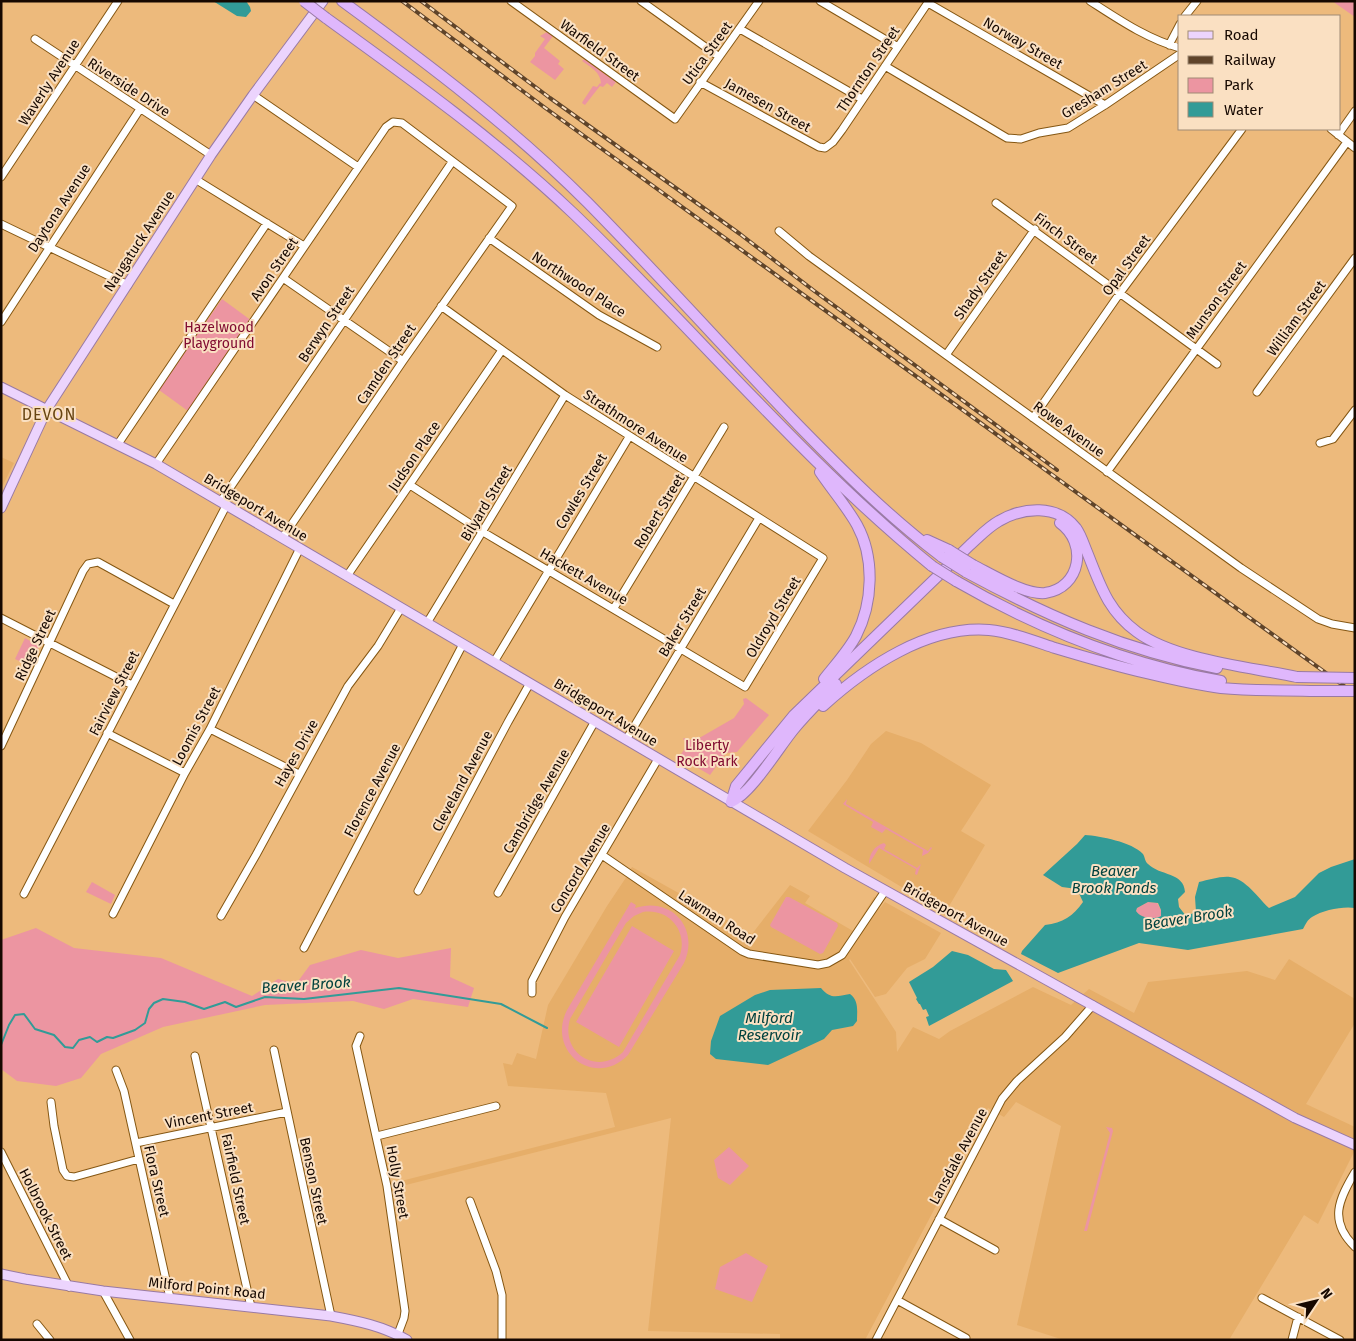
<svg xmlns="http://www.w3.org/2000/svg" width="1356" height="1341" font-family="'Fira Sans',sans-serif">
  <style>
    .built { fill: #e6ae69 }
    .green { fill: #ec95a1; fill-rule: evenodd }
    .water { fill: #329b97; fill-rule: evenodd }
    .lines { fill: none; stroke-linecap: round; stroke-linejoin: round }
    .stream { stroke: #329b97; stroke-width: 2 }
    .minor-casing { stroke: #855713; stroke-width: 9 }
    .major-casing { stroke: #997aa4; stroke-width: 11 }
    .highway-casing { stroke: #997aa4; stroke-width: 12 }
    .minor { stroke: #fff; stroke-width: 7 }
    .major { stroke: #ecd4fd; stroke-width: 9 }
    .highway { stroke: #dfb7fc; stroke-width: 10 }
    .rail-casing { stroke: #5f442a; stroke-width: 4 }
    .rail { stroke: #fae0c2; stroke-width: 2; stroke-dasharray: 5.5; stroke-linecap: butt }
    .highway-bridge-casing { stroke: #997aa4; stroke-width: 12; stroke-linecap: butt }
    .highway-bridge { stroke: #dfb7fc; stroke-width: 10 }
    .labels { text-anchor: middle; stroke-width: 4; stroke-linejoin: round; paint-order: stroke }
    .street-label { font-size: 14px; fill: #160800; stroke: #fae0c2 }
    .park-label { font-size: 14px; fill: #810b31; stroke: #fae0c2 }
    .water-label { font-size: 15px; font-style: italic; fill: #00413e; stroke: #fae0c2 }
    .quarter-label { font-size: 16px; letter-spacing: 1px; fill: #674412; stroke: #fae0c2 }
  </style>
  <rect width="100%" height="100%" fill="#edba7c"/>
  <path class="built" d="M1,457L14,463L1,489Z
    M886,731L921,743L991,785L961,831L985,845L945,913L808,831L847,780L871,744Z
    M609,857L630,870L632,867L752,934L790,885L810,896L805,903L853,931L874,897L883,902L878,911L885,902L941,933L925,959L907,968L886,994L875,997L850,959L849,960L896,1032L897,1052L913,1027L939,1039L950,1031L1033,987L1071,1005L1089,989L1134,1013L1148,982L1247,971L1275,980L1289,959L1355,999V1023L1306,1104L1355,1127V1150L1318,1224L1304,1215L1229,1340H1064L1017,1325L1061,1126L1016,1102L1004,1117L988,1108L865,1340H780V1334L648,1331L671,1118L394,1188L393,1183L615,1127L606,1093L508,1086L503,1063L512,1065L517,1053L536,1059L548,1005L607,906L627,876L606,863Z"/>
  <path class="green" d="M1332,1H1355V17Z
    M547,32L553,36L544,48L560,61L558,64L564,69L555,80L530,62L535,56V53L545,39L540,36Z
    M584,59L616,82L612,87L607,83L603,87L600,86L585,105L582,103L583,101L593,86L597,87L600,83L601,84C601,72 590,67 582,61Z
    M222,299L252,321L188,411L159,390Z
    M25,638L39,646L30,666L15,659Z
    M746,698L769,715L737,752L726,753L710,775L679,757L688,744L683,739L684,738L694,741L734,718L744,704L743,699Z
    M847,799L846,804L928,851L931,847L932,848L928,853L922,856L923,850L886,829L882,833L871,827L873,822L843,804Z
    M884,843L886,845L884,849L917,868L921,864L917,875L915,874L916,869L879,848L869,864C869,854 874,846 884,843Z
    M92,882L115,895L111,904L86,892Z
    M786,897H789L837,923L838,926L823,953L820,954L771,927L770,925Z
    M631,902L636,905L635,908C671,896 700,928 684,963L628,1055C595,1089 546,1052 567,1010ZM643,912C668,908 688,930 680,955L623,1052C597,1076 560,1053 570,1019L626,923L634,916Z
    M1148,902L1157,903L1161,910V916C1154,921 1140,918 1136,911L1137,908Z
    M632,926L674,951L619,1047L576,1022Z
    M36,928L74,948L161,958L252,996L278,979L296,984L310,965L361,950L398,958L451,948L450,977L474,988L468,1007L413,999L384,1009L353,1001L265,1005L163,1027L101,1054L81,1078L56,1086L17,1081L1,1069V940Z
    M1106,1127L1112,1128L1113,1131L1087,1231H1084L1110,1133Z
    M729,1147L749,1166L730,1185L718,1178L714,1160Z
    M746,1253L768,1266L752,1302L715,1289L720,1267Z"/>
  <path class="water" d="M213,1H246L250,7L251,11L246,17L237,16Z
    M1085,835C1100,836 1132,842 1143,854C1145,857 1145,862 1148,864C1160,876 1184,872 1185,892L1178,899L1179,907L1186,916L1196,912L1195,897L1199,882C1209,880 1220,876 1230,877C1245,878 1259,899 1269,908L1295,897L1319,873L1331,867L1355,859V908C1343,906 1323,910 1312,917C1308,919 1305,925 1303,929L1188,950L1139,943L1058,973L1021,954L1022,951L1045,925C1063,923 1073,916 1083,902L1077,889L1062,887L1043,875L1077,844ZM1148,902L1158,903L1161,910V916C1154,920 1140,918 1136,911L1137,908Z
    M952,951L968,955L994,969L1006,970L1013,981L929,1026L926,1017L929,1016L926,1009L923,1010L920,1004H919L916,999L917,998L909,982L933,967Z
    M821,988C831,1000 837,996 850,994C859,1001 857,1010 857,1021L853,1026L832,1030L824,1039L768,1065L716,1059L710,1054L711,1041L720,1016L755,995L770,990Z"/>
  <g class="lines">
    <path class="stream" d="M1,1045L9,1025L15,1015L24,1014L35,1029L54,1035L65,1047L73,1048L79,1040L90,1037L97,1042L107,1037L113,1038L135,1030L145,1023L149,1009L154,1003L163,999L185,1002L204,1009L225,1002L236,1007L265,997L304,999L399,988L501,1004L547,1028"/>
    <g class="minor-casing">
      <path id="minor" d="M511,1L675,119L759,1
        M641,1L718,56
        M820,1L898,47
        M1090,1C1118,19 1147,39 1180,48
        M928,3L1105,105
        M1185,16L1197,1
        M740,29L862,99
        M35,39L211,155
        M1169,45L1180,24
        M885,66L1007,138L1021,139L1039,133L1068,128L1105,105L1180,54
        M700,82L819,147L825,148L833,142L842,130L929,1
        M253,95L358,167
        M1331,129L1355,148
        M1338,135L1355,111
        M1,177L118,1
        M195,179L304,246
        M996,203L1217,364
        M1,224L128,285
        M779,231L809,256L1241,568L1318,619L1332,624L1355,628
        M489,238L599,315L657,347
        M283,278L403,361
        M1,322L140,109
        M946,355L1035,229
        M1257,392L1355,258
        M1033,418L1120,293L1242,129
        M1320,443L1333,439L1355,410
        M118,444L267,223
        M156,464L386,127L393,122L402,123L512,206L403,361L283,537
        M1107,472L1347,142
        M410,485L483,532L745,687L823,558L565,395L441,306
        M221,501L452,162
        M347,576L502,350
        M614,608L724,427
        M1,618L132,685
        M427,623L565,395
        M494,662L629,437
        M210,729L299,774
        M107,733L185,773
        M626,740L759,518
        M1,746L83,571L88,564L98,562L174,604
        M602,855L742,951L749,954L818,965L828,963L842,955L885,891
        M418,891L508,722L530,683
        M498,893L595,721
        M24,894L227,504
        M113,914L185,773L210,729L300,548
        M221,916L256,855L348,686L378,646L401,608
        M304,948L463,644
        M532,993V981L565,917L658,759
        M360,1036L356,1046L387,1186L405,1311L404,1318L398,1334
        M274,1050L331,1316
        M195,1056L251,1307
        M116,1070L124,1091L170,1298
        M51,1102L54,1126L63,1170L67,1176L74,1177L139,1159
        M377,1136L496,1106
        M136,1143L287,1112
        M1,1152L69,1287
        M1355,1172C1339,1199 1328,1221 1355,1247
        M470,1201L496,1271L502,1295V1340
        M939,1219L995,1250
        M103,1291L130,1340
        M1262,1298L1340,1340
        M897,1300L966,1338
        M37,1324L50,1340
        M876,1340L1002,1099L1017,1081L1065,1037L1093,1005
        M1292,1340L1298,1317"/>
    </g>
    <g class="major-casing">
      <path id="major" d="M1,387L156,464L845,868L1295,1118L1355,1145
        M1,508L47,409L211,155L253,95L323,1
        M1,1274L25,1279L103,1291L331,1316C358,1321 383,1326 407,1340"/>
    </g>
    <g class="highway-casing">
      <path id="highway" d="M342,1C428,64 512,127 587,202C659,275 728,352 799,426C845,473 889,517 942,557
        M326,18C412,80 497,141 574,214C695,330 802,460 932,566
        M820,472C832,490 847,507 857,525C875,558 873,603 856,636C848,651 835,665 824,679
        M927,540L949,550
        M973,565C991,574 1025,595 1045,593C1081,588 1088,543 1060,523
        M966,572C1047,616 1126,651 1217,668
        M956,581C1039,629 1126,664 1221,681
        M823,706C866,667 928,625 989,630C1011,632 1034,641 1055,648C1085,657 1116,666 1146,673C1171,679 1196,685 1221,688C1253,691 1284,690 1316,691
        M731,802L736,786L794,715L970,545C979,537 988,527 999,521C1023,507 1057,504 1076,528C1081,535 1084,545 1087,552C1100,584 1107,610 1137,632C1175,660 1250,667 1297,677
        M731,802C751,794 779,747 794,729C807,713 822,699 836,684"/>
    </g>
    <use href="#minor" class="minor"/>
    <use href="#major" class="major"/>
    <use href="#highway" class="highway"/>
    <g class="rail-casing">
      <path id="rail" d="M402,1L544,107L1355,694
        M421,1L550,98L740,234L813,290L1057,470"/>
    </g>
    <use href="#rail" class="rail"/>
    <g class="highway-bridge-casing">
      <path id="highway-bridge" d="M304,1L326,18
        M949,550L973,565
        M942,557L966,572
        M932,566L956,581
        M1297,677L1355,678
        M1316,691H1355"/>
    </g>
    <use href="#highway-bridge" class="highway-bridge"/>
  </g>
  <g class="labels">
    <g class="street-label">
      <text transform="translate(1023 43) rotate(30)" y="5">Norway Street</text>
      <text transform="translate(600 50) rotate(36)" y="5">Warfield Street</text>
      <text transform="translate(707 53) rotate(-54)" y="5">Utica Street</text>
      <text transform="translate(868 69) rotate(-56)" y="5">Thornton Street</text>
      <text transform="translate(49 82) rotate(-57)" y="5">Waverly Avenue</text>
      <text transform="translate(129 87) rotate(33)" y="5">Riverside Drive</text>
      <text transform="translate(1104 89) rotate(-32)" y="5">Gresham Street</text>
      <text transform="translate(768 105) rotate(29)" y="5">Jamesen Street</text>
      <text transform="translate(59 208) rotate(-57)" y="5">Daytona Avenue</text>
      <text transform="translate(1066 238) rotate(37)" y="5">Finch Street</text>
      <text transform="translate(139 241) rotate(-57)" y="5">Naugatuck Avenue</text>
      <text transform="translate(1126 265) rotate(-54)" y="5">Opal Street</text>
      <text transform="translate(274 269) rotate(-56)" y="5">Avon Street</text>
      <text transform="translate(579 284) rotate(33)" y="5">Northwood Place</text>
      <text transform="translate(980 285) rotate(-55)" y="5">Shady Street</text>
      <text transform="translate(1216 300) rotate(-54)" y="5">Munson Street</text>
      <text transform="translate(1296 318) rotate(-54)" y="5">William Street</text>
      <text transform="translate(326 324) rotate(-56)" y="5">Berwyn Street</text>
      <text transform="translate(386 364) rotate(-56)" y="5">Camden Street</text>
      <text transform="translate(636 426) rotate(33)" y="5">Strathmore Avenue</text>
      <text transform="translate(1069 429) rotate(36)" y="5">Rowe Avenue</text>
      <text transform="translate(414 456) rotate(-56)" y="5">Judson Place</text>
      <text transform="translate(581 491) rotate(-59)" y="5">Cowles Street</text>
      <text transform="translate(486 503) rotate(-59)" y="5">Bilyard Street</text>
      <text transform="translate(256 507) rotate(31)" y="5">Bridgeport Avenue</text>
      <text transform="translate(659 511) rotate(-59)" y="5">Robert Street</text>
      <text transform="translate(584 576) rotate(30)" y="5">Hackett Avenue</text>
      <text transform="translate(773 617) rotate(-59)" y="5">Oldroyd Street</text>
      <text transform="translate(682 622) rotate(-59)" y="5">Baker Street</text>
      <text transform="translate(35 645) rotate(-65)" y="5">Ridge Street</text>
      <text transform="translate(114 693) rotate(-63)" y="5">Fairview Street</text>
      <text transform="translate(606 712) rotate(31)" y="5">Bridgeport Avenue</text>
      <text transform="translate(196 726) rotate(-62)" y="5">Loomis Street</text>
      <text transform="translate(296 753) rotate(-61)" y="5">Hayes Drive</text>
      <text transform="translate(462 781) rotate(-62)" y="5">Cleveland Avenue</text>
      <text transform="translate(372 790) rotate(-62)" y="5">Florence Avenue</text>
      <text transform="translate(536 801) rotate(-60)" y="5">Cambridge Avenue</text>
      <text transform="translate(580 868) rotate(-59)" y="5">Concord Avenue</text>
      <text transform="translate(956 914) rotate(29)" y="5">Bridgeport Avenue</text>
      <text transform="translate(717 917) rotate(33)" y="5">Lawman Road</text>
      <text transform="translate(209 1115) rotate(-11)" y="5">Vincent Street</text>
      <text transform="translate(958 1156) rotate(-62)" y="5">Lansdale Avenue</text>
      <text transform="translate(236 1179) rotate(78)" y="5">Fairfield Street</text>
      <text transform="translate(157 1181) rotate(77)" y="5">Flora Street</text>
      <text transform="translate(314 1181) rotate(78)" y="5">Benson Street</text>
      <text transform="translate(398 1182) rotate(80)" y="5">Holly Street</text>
      <text transform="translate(46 1214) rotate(63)" y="5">Holbrook Street</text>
      <text transform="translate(207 1288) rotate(6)" y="5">Milford Point Road</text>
    </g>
    <g class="park-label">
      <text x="219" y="332">Hazelwood<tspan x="219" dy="16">Playground</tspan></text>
      <text x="707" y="750">Liberty<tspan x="707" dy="16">Rock Park</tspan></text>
    </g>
    <g class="water-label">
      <text x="1114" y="876">Beaver<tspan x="1114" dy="17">Brook Ponds</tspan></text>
      <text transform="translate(1188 918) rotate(-9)" y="5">Beaver Brook</text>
      <text transform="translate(306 985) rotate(-4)" y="5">Beaver Brook</text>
      <text x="769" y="1023">Milford<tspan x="769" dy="17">Reservoir</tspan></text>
    </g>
    <g class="quarter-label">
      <text x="49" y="420">DEVON</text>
    </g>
  </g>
  <rect width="1356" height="1341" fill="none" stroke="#160800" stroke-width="5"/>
  <rect x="1178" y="15" width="162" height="115" fill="#fae0c2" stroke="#9f8a74"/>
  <rect x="1188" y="31" width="25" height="8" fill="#ecd4fd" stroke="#9f8a74"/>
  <text x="1224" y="40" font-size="15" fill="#160800">Road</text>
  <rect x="1188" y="56" width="25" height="8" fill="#5f442a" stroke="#9f8a74"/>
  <text x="1224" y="65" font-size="15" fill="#160800">Railway</text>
  <rect x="1188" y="78" width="25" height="15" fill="#ec95a1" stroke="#9f8a74"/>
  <text x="1224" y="90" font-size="15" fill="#160800">Park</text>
  <rect x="1188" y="102" width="25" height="15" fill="#329b97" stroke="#9f8a74"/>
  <text x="1224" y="115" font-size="15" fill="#160800">Water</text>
  <g transform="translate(1316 1301) rotate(55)" stroke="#fae0c2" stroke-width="4" paint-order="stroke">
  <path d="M0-4L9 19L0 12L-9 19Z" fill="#160800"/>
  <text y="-8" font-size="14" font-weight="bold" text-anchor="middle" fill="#160800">N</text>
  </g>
</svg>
